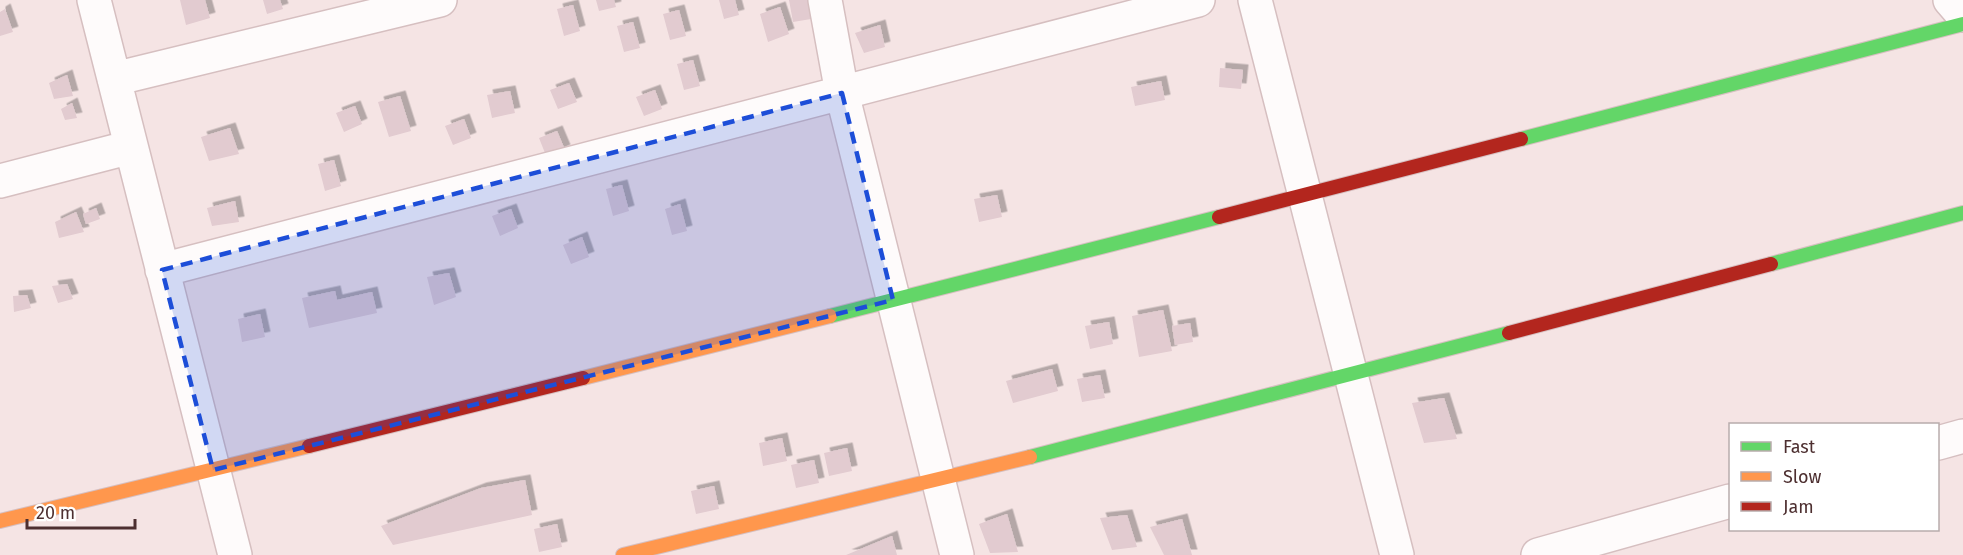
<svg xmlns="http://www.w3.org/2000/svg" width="1963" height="555" font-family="'Fira Sans',sans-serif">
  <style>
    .building { fill: #e2cbd0; filter: url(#shadow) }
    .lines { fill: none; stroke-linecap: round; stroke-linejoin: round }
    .street-casing { stroke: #d6bfc0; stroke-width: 36 }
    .fast-casing { stroke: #d6bfc0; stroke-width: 16 }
    .slow-casing { stroke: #d6bfc0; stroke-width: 16 }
    .jam-casing { stroke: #d6bfc0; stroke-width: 16 }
    .street { stroke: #fefbfb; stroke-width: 33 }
    .fast { stroke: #63d668; stroke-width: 14 }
    .slow { stroke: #ff974d; stroke-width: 14 }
    .jam { stroke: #b3261e; stroke-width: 14 }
    .marked { fill: #1d4ed8; fill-opacity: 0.2; stroke: #1d4ed8; stroke-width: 4.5; stroke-dasharray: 12 8; stroke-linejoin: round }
  </style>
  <defs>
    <filter id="shadow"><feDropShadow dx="5.5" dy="-5.5" stdDeviation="0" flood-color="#0004"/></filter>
  </defs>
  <rect width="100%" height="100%" fill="#f5e4e4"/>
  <path class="building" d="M180,0H205L210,18L186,25Z
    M263,0H280L283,9L267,14Z
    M596,0H614L616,7L599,11Z
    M719,0H735L739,15L724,19Z
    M789,0H813L817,18L793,22Z
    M573,5L580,31L564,36L557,9Z
    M780,7L789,34L768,42L760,14Z
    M5,9L13,32L0,36V12Z
    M679,10L686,36L670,40L663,14Z
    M633,22L640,48L624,52L617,26Z
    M880,25L885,47L864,53L855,33Z
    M693,60L700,86L684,90L677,64Z
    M1220,68L1243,70L1241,89L1219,87Z
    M67,75L73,96L54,99L49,83Z
    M1161,81L1165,100L1135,106L1131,87Z
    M569,83L577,102L558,109L550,90Z
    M655,90L662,109L644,116L636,97Z
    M510,91L515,113L492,118L487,95Z
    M400,96L411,131L389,137L378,102Z
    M72,103L77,118L65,120L61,109Z
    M355,106L362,124L344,132L336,113Z
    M464,119L471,138L453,145L445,126Z
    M230,128L239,154L209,161L201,137Z
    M557,131L565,150L547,158L539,138Z
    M334,160L341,186L325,191L318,164Z
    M622,185L629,211L613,216L606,189Z
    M997,195L1002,217L979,222L974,199Z
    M235,201L239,222L212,226L207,208Z
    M680,204L687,231L672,235L665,209Z
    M96,208L100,219L86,224L83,214Z
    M511,209L518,228L500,236L492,216Z
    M76,212L84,232L59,238L55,222Z
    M582,237L589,257L571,264L563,245Z
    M449,273L456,297L434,305L427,277Z
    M67,284L73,299L58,303L52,286Z
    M335,291L337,300L372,292L377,313L309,328L302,298Z
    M27,295L31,308L14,312L13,296Z
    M1163,310L1172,351L1139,357L1132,316Z
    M260,314L265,337L242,342L238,319Z
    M1109,322L1113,344L1090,349L1085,326Z
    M1190,323L1193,342L1175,345L1172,326Z
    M1052,369L1058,391L1013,403L1006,381Z
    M1100,375L1105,398L1082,402L1077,379Z
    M1444,398L1457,439L1424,443L1412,403Z
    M782,438L787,461L763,466L759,443Z
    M847,448L852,471L829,476L824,453Z
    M814,460L819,483L796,488L791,465Z
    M525,480L532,515L393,545L381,526L481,488Z
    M714,486L719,509L696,514L691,491Z
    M1007,514L1018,552L990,553L979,524Z
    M1127,515L1137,547L1112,550L1100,518Z
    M1182,519L1192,555H1164L1150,527Z
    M557,524L562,547L539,552L534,529Z
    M892,536L897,555H846Z"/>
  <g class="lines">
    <g class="street-casing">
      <path id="street" d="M94,0L235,555
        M825,0L842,93L957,555
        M1255,0L1397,555
        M1950,0L1963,15
        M114,79L440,0
        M0,181L131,147
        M162,270L1198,0
        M1938,443L1963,436
        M1538,555L1730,501"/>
    </g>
    <g class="fast-casing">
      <path id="fast" d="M1521,139L1963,24
        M1771,264L1963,213
        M830,316L1219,217
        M1030,457L1509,333"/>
    </g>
    <g class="slow-casing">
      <path id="slow" d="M583,378L830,316
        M0,521L309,446
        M623,555L1030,457"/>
    </g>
    <g class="jam-casing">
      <path id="jam" d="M1219,217L1521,139
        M1509,333L1771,264
        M309,446L583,378"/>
    </g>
    <use href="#street" class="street"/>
    <use href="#fast" class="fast"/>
    <use href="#slow" class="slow"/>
    <use href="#jam" class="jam"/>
  </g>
  <path class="marked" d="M842,93L893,300L213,470L162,270Z"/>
  <rect x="1729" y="423" width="210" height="108" fill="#ffffff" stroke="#b8acac" stroke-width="1.5"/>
  <rect x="1741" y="442" width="30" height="9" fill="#63d668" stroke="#b8acac" stroke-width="1.5"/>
  <text x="1783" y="453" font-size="18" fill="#4d2f30">Fast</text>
  <rect x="1741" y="472" width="30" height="9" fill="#ff974d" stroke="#b8acac" stroke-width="1.5"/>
  <text x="1783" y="483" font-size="18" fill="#4d2f30">Slow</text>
  <rect x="1741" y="502" width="30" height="9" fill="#b3261e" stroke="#b8acac" stroke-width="1.5"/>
  <text x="1783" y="513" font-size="18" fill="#4d2f30">Jam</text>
  <path d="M27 519v9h108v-9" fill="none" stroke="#4d2f30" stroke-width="3"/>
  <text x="36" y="519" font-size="18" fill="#4d2f30" stroke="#ffffff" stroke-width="4.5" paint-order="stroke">20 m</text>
</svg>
